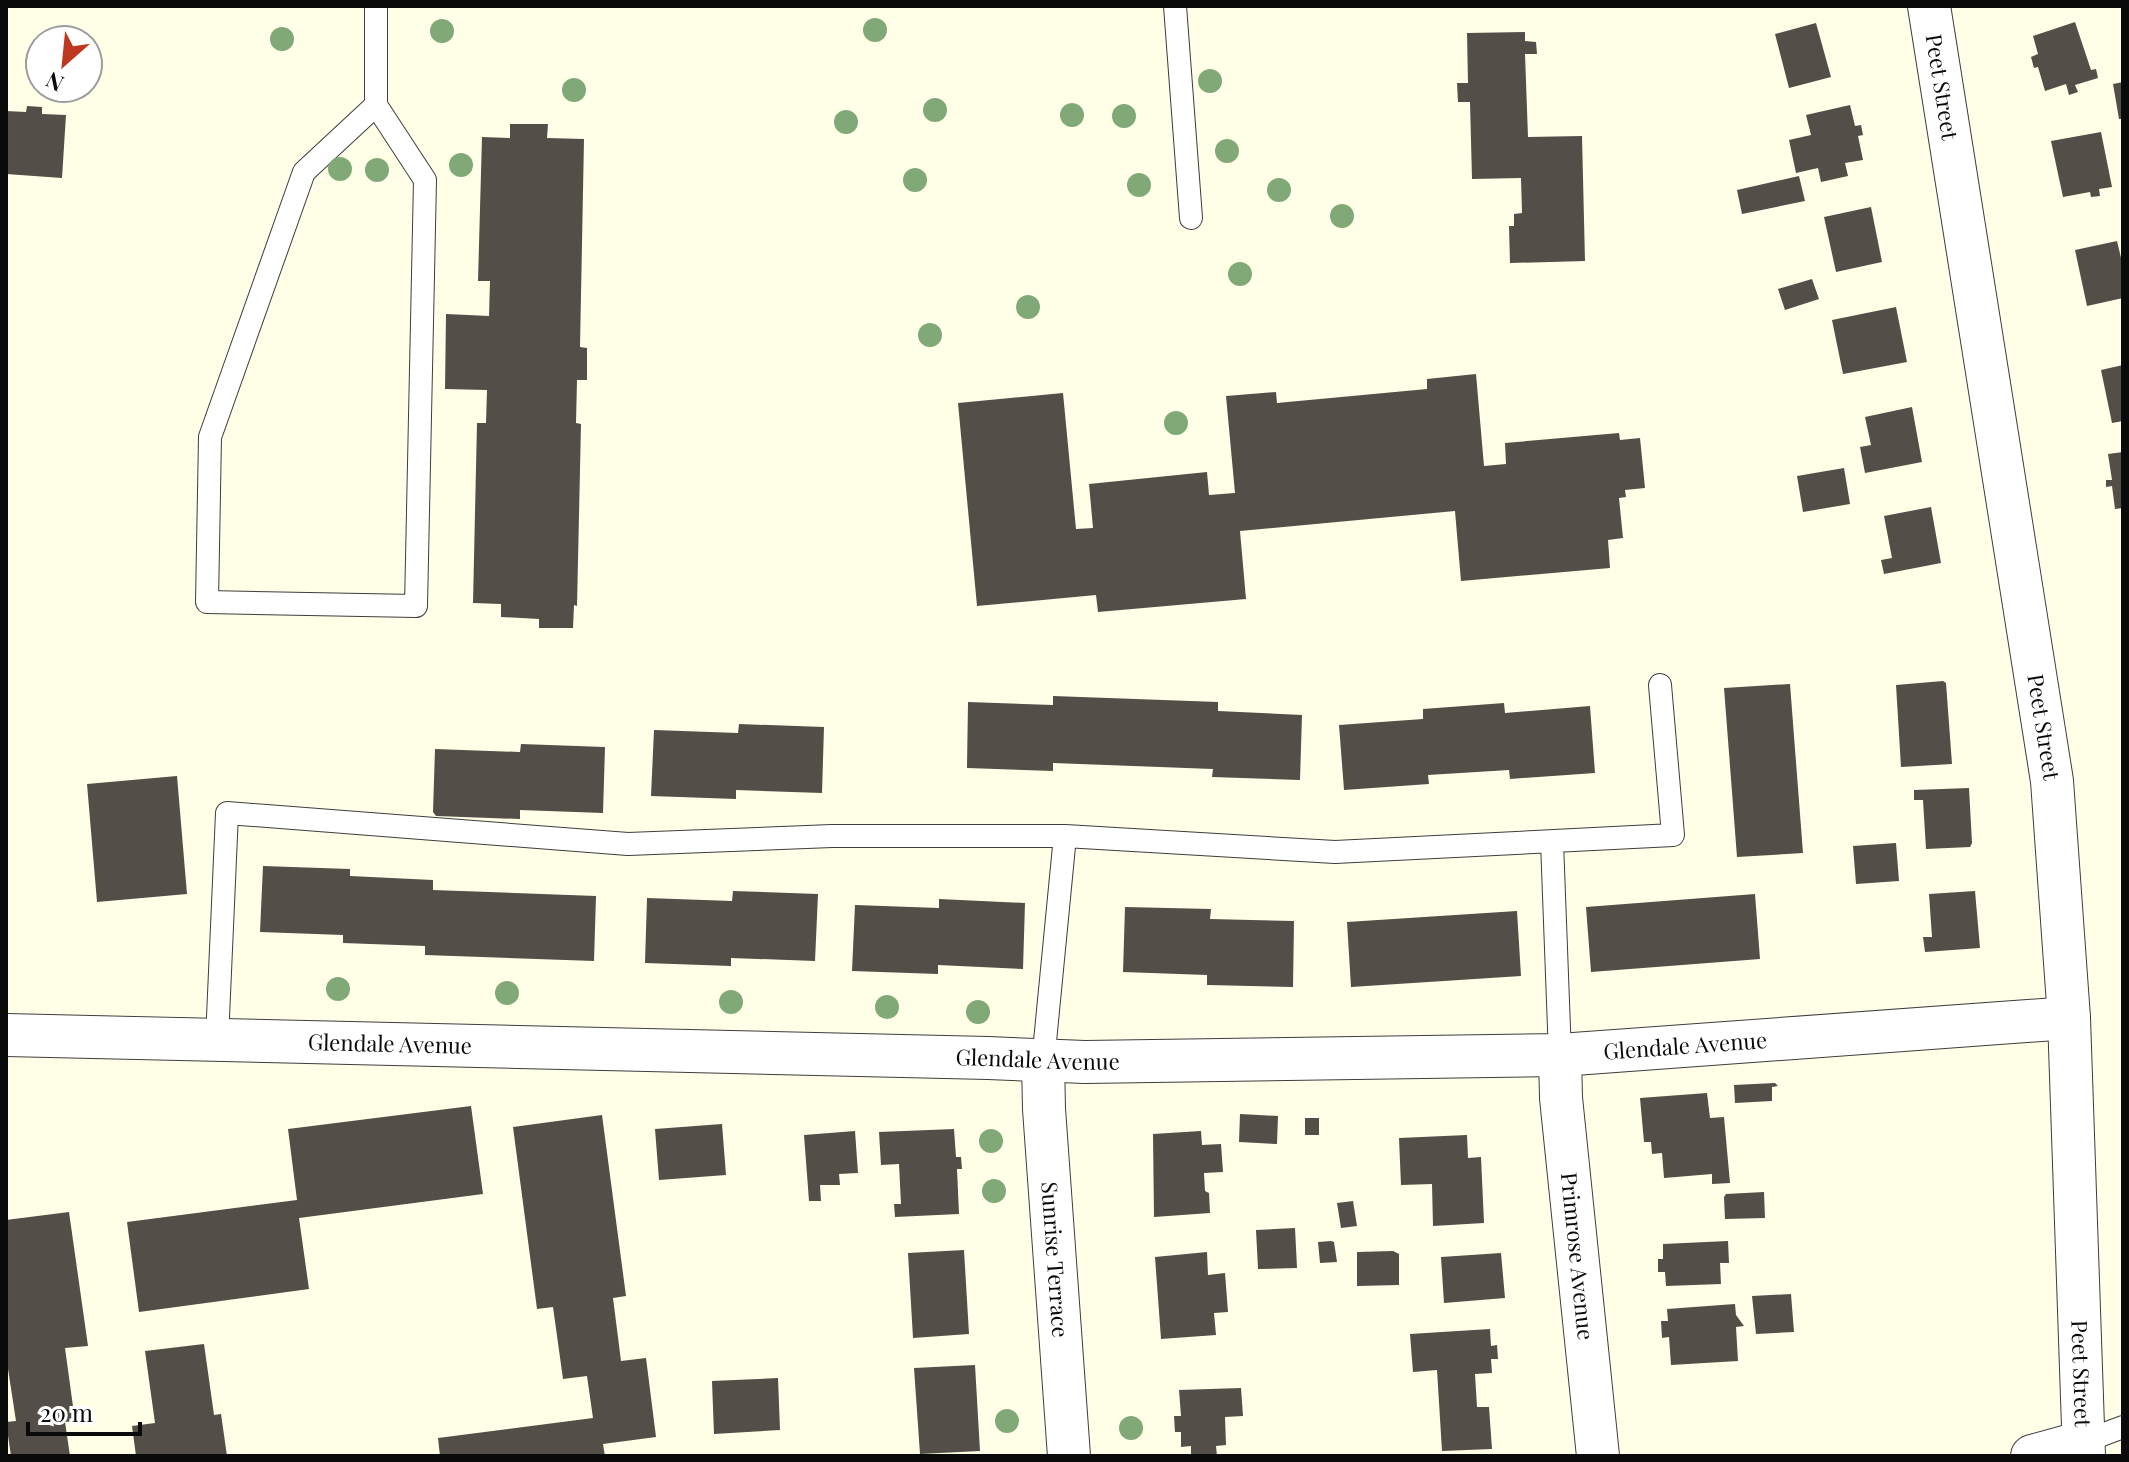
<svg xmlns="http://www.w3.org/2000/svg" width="2129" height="1462" font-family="'Playfair Display',serif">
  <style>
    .building { fill: #534e47 }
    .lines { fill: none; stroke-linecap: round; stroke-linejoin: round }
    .service-casing { stroke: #3d3d3d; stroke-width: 24 }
    .minor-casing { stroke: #3d3d3d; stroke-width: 44 }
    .service { stroke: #fff; stroke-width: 22 }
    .minor { stroke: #fff; stroke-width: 42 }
    .tree { fill: #81a977 }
    .labels { text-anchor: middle; stroke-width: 8; stroke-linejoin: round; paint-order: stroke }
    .street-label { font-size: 22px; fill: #0a0a0a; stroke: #fff }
  </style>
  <rect width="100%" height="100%" fill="#ffffe8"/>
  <path class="building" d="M2075,22L2091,70L2096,69L2098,78L2075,85L2078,92L2069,95L2066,84L2045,91L2038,67L2034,68L2031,57L2038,54L2033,36Z
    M1816,23L1831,77L1789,88L1775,34Z
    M1525,32V41L1536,42L1537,54H1525L1528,137L1582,136L1585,261L1510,263L1509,226H1514V214L1522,213L1521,178L1472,179L1470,102H1458L1457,83H1468L1467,33Z
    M2123,82V119H2119L2113,84Z
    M1850,105L1855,126L1861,125L1863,135L1858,136L1863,160L1845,163L1848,176L1821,182L1818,168L1796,173L1789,140L1811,135L1806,115Z
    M27,106L42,107V114L66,115L62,178L6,174V111L26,112Z
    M510,124H548L547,138L584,139L580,347L587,348V380H577L576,423L581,424L577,606L574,605L573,628H539V619L501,617V604L473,603L477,423H486L487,390L445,389L446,314L489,316L490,281H478L482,137L510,138Z
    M2101,132L2112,187L2099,189L2100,196L2091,197L2090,192L2063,197L2051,141Z
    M1799,176L1805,201L1742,214L1737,190Z
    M1871,207L1882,262L1836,272L1824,217Z
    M2117,241L2123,266V298L2087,306L2075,250Z
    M1812,279L1819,299L1785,310L1778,289Z
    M1896,307L1907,362L1843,374L1832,320Z
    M2123,365V421L2112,423L2101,370Z
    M1476,374L1484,466L1506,464L1505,443L1619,433L1620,440L1640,438L1645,488L1625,490L1626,497L1619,498L1623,538L1608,540L1610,568L1461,581L1455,511L1240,531L1246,599L1098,612L1096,595L977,606L958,403L1063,393L1076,529L1093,528L1089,484L1207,472L1209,495L1235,493L1226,396L1276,392L1277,403L1427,389V379Z
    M1912,407L1922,462L1865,473L1860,447L1871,445L1865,417Z
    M2123,452V508L2115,509L2112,486L2106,487V480H2112L2108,454Z
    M1844,468L1850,504L1803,512L1797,476Z
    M1931,507L1941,563L1884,574L1881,560L1892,558L1884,516Z
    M1943,681L1946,683L1952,764L1901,767L1896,685Z
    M1790,684L1803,853L1737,857L1724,688Z
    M1053,696L1218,702V711L1302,715L1300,780L1212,777L1213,769L1053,763V771L967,768L968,702L1053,705Z
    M1504,703L1505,713L1590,706L1595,773L1510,779L1509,770L1428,775L1429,784L1344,790L1339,725L1423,719V709Z
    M739,724L824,727L822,793L736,790V799L651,796L654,730L738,733Z
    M521,744L605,747L603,813L520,810V819L436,816L433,812L435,749L520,752Z
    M177,776L187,894L97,902L87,784Z
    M1969,788L1972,843L1970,847L1926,849L1923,800H1914V790Z
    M1896,843L1899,881L1856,884L1853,846Z
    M263,866L350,869V876L433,880V890L596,896L594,961L425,955V946L343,943V935L260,932Z
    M733,891L818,894L815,961L731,958V966L645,963L647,898L732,901Z
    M1975,891L1980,948L1925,952L1923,937H1932L1929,894Z
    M1755,894L1760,959L1591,972L1586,907Z
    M939,899L1025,903L1023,969L938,965V974L852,971L855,905L939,908Z
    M1125,907L1211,909L1210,919L1294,921L1293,987L1207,985V975L1123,972Z
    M1517,911L1521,976L1351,987L1347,922Z
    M1775,1083L1778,1086L1772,1087V1101L1735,1103L1734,1085Z
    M1707,1093L1710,1118L1724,1117L1730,1183L1712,1184V1174L1664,1178L1662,1153L1652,1154L1651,1142H1644L1640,1098Z
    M471,1106L483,1194L299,1218L309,1289L139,1312L127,1222L297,1200L288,1129Z
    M1240,1114L1278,1116L1277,1144L1239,1142Z
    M602,1115L626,1296L613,1298L621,1361L646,1358L656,1437L603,1444L605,1456H440L438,1438L593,1418L587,1376L563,1379L553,1307L537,1309L513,1127Z
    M1305,1118H1319V1135H1305Z
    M722,1124L726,1175L659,1180L655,1129Z
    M954,1129L956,1157H961L962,1169H957L959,1214L895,1217L894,1204H901L899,1164L881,1165L879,1132Z
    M855,1131L858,1173L839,1174L840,1185H820L821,1201H809L804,1135Z
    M1201,1131L1202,1145L1221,1144L1223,1172L1204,1173L1205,1191L1209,1193L1210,1213L1154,1217L1153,1134Z
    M1467,1135L1468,1158L1481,1157L1484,1223L1433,1226L1432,1184L1401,1185L1399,1138Z
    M1764,1192L1765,1218L1725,1219L1724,1197L1726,1194Z
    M1353,1201L1357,1226L1341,1228L1337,1203Z
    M69,1212L88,1346L65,1348L75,1421L65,1422L70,1456H11L6,1422L16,1421L6,1356V1220Z
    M1295,1228L1297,1268L1258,1269L1256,1230Z
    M1331,1241L1334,1242L1337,1262L1320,1263L1318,1242Z
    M1728,1241L1729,1263H1720L1721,1284L1666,1286L1665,1272H1658V1259H1663V1244Z
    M964,1250L969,1334L913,1338L908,1253Z
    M1393,1251L1399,1254V1285L1357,1286V1252Z
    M1207,1252L1208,1275L1225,1273L1228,1312L1214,1313L1216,1335L1161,1339L1155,1257Z
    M1501,1253L1505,1298L1444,1303L1441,1257Z
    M1791,1294L1794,1332L1756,1334L1752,1296Z
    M1735,1304L1736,1315L1744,1326L1736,1327L1738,1361L1671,1365L1669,1337L1662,1338L1661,1321H1668L1667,1309Z
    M1490,1329L1491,1346L1497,1345L1498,1359H1491L1492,1373L1475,1374L1477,1407H1489L1492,1449L1442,1451L1437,1370L1413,1372L1410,1334Z
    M204,1344L214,1415L221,1414L227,1456H136L132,1426L155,1423L145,1351Z
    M975,1365L980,1451L920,1454L914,1368Z
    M778,1378L780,1430L714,1434L712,1381Z
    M1241,1388L1243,1416L1225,1417L1226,1445L1216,1446L1217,1456H1191V1446L1181,1447V1432H1175L1174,1416H1181L1179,1390Z"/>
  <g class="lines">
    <g class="service-casing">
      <path id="service" d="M376,6V105L425,180L416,606L207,602L210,437L304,172L376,105
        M1175,6L1191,218
        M1552,842L1560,1055
        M217,1040L227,813L628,844L832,836H1065
        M1043,1062L1065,836L1335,852L1673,835L1660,685
        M2083,1442L2123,1427"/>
    </g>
    <g class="minor-casing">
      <g id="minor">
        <path id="s1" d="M1929,6L2052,781L2069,1018L2084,1456"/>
        <path id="s2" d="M6,1035L988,1058L1085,1062L1560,1055L2069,1018"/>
        <path id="s3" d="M1560,1055L1561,1098L1598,1456"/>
        <path id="s4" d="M1043,1062L1044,1109L1069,1456"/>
        <path d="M2032,1456L2083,1442"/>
      </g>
    </g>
    <use href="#service" class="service"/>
    <use href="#minor" class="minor"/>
  </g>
  <g class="tree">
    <circle cx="875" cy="30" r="12"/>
    <circle cx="442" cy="31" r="12"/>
    <circle cx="282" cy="39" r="12"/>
    <circle cx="1210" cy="81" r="12"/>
    <circle cx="574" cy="90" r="12"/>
    <circle cx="935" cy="110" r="12"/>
    <circle cx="1072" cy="115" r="12"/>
    <circle cx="1124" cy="116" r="12"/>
    <circle cx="846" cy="122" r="12"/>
    <circle cx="1227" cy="151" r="12"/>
    <circle cx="461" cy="165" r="12"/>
    <circle cx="340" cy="169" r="12"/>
    <circle cx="377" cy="170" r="12"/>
    <circle cx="915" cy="180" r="12"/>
    <circle cx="1139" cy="185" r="12"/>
    <circle cx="1279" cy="190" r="12"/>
    <circle cx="1342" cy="216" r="12"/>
    <circle cx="1240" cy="274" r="12"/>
    <circle cx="1028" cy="307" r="12"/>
    <circle cx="930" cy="335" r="12"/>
    <circle cx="1176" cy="423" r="12"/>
    <circle cx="338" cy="989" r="12"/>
    <circle cx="507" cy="993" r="12"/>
    <circle cx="731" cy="1002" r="12"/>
    <circle cx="887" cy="1007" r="12"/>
    <circle cx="978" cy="1012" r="12"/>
    <circle cx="991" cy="1141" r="12"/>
    <circle cx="994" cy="1191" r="12"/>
    <circle cx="1007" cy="1421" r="12"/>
    <circle cx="1131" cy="1428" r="12"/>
  </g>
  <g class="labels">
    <g class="street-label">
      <text dy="8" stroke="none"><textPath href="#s1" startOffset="82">Peet Street</textPath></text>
      <text dy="8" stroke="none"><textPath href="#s1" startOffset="730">Peet Street</textPath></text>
      <text dy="8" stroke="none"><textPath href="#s2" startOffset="384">Glendale Avenue</textPath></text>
      <text dy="8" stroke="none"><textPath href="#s2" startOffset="1680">Glendale Avenue</textPath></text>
      <text dy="8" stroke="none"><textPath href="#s2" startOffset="1032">Glendale Avenue</textPath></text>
      <text dy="8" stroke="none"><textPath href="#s3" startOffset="202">Primrose Avenue</textPath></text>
      <text dy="8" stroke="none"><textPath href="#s4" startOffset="198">Sunrise Terrace</textPath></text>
      <text dy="8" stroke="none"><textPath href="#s1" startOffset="1378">Peet Street</textPath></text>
    </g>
  </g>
  <rect width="2129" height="1462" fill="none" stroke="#0a0a0a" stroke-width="16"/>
  <g transform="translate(64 64) rotate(207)"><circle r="38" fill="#ffffff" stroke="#9d9d9d" stroke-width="2"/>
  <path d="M0-6L14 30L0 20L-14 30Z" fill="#be381f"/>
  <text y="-12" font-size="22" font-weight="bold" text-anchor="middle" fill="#0a0a0a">N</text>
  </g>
  <path d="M28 1422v12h112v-12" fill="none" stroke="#0a0a0a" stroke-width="4"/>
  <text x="40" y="1422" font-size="24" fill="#0a0a0a" stroke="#ffffff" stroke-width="6" paint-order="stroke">20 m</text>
</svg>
